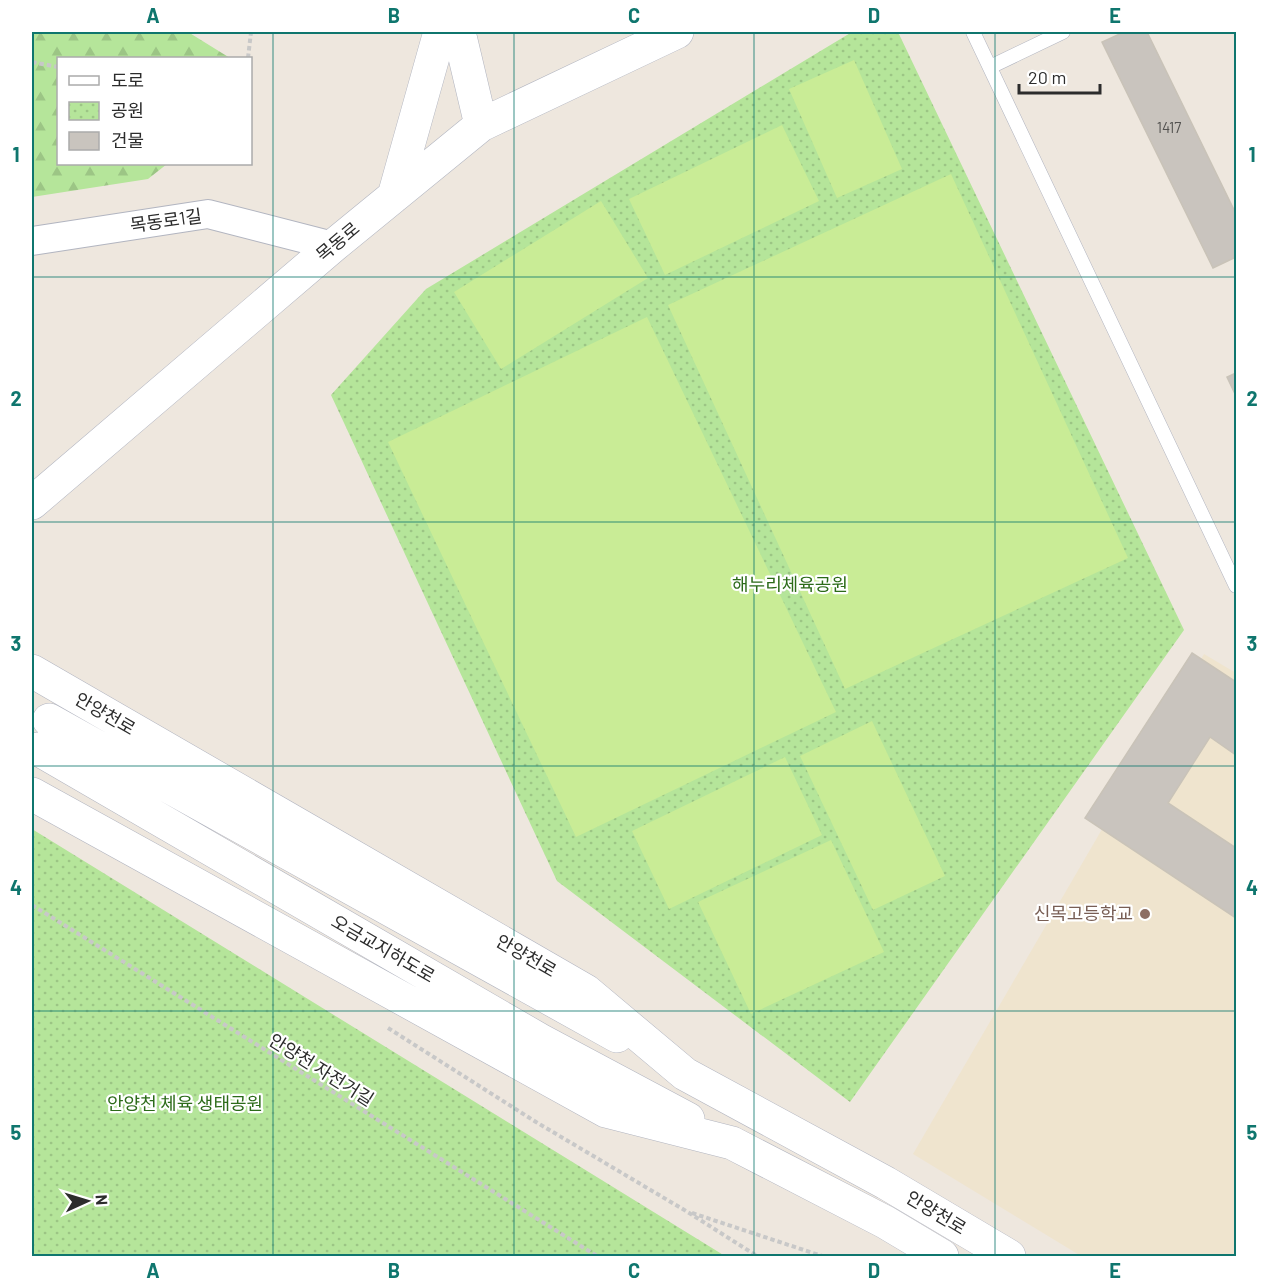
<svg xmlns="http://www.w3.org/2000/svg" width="1268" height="1288" font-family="Barlow,'Noto Sans KR',sans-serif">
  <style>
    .education { fill: #efe4ce }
    .forest { fill: url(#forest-firs) }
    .park { fill: url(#park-dots) }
    .pitch { fill: #c9ec96 }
    .building { fill: #c9c4be; stroke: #c9c3b8; stroke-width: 1.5 }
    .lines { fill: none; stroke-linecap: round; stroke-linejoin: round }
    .service-casing { stroke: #b2b5c0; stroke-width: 15 }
    .minor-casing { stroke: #b2b5c0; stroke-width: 30 }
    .secondary-casing { stroke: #b2b5c0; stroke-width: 34 }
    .path { stroke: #c8c8c8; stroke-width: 4; stroke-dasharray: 4.5 3; stroke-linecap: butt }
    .service { stroke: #fff; stroke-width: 14 }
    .minor { stroke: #fff; stroke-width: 28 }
    .secondary { stroke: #fff; stroke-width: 33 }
    .grid { fill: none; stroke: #0f766e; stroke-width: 1.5; stroke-opacity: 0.55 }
    .education-dot { fill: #8d6e63; stroke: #fff; stroke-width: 2 }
    .labels { text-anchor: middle; stroke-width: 4.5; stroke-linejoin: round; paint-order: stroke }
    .number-label { font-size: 15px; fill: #535250 }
    .street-label { font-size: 18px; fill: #2c2c2c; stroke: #fff }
    .park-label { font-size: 18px; fill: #2c6b19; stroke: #fff }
    .education-label { font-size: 18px; fill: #785e54; stroke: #fff; text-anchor: end }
    .neatline { fill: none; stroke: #0f766e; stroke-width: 2 }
    .grid-label { font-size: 20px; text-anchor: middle; font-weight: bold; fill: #0f766e }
  </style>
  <defs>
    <pattern id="forest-firs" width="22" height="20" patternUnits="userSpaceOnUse" patternTransform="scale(1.5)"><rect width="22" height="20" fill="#b5e59a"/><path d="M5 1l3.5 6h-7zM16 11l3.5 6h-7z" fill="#9cc585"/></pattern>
    <pattern id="park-dots" width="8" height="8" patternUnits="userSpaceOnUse" patternTransform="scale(1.5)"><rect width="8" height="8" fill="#b5e59a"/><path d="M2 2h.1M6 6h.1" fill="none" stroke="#9cc585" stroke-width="1.8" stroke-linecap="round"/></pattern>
  </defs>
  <rect width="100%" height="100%" fill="#eee7de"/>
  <path class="education" d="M1204,654L1236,673V1256H1081L913,1154Z"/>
  <path class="forest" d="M32,32H188L230,58H58V164H167L148,179L32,197Z"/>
  <path class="park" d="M852,32H898L1184,630L850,1102L557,881L331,395L426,289Z
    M32,829L725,1256H32Z"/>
  <path class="pitch" d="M854,60L902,169L837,198L789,89Z
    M782,125L819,201L665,275L629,199Z
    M951,174L1128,558L845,689L668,305Z
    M601,201L648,278L501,369L454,292Z
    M647,317L836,712L576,837L388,442Z
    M872,721L945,876L873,910L800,756Z
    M785,757L822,835L669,909L632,831Z
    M831,840L884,952L751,1014L698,902Z"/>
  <path class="building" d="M1124,32H1147L1236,214V257L1213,268L1102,42Z
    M1236,373V396L1227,377Z
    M1192,653L1236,682V755L1210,737L1168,803L1236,848V918L1085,818Z"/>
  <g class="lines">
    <g class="service-casing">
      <path id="service" d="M973,32L1236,586
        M990,67L1063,32"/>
    </g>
    <g class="minor-casing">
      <path id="minor" d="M32,241L208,214L333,246"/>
    </g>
    <g class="secondary-casing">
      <path id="secondary" d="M459,32L481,125
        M394,196L440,32
        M32,503L333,246L481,125L677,32
        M32,671L586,991L685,1074L886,1183L1009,1256
        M49,720L617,1036
        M38,749L540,1040L688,1119
        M32,794L606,1111L732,1143L885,1222L942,1256"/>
    </g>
    <path class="path" d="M248,58L251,32
      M32,62L58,67
      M32,905L597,1256
      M388,1028L536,1122L686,1211L757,1256
      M692,1213L822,1256"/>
    <use href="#service" class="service"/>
    <use href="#minor" class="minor"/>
    <use href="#secondary" class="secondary"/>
  </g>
  <path class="grid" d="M273,32V1256M514,32V1256M754,32V1256M995,32V1256M32,277H1236M32,522H1236M32,766H1236M32,1011H1236"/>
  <circle class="education-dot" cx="1145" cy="914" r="6"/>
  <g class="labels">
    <g class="number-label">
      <text x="1169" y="133">1417</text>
    </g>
    <g class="street-label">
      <text transform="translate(166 221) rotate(-8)" y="6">목동로1길</text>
      <text transform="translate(338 242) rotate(-40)" y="6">목동로</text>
      <text transform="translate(105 714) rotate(30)" y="6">안양천로</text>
      <text transform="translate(383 949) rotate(30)" y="6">오금교지하도로</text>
      <text transform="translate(526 956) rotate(30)" y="6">안양천로</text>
      <text transform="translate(321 1070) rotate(32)" y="6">안양천 자전거길</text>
      <text transform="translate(936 1213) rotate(31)" y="6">안양천로</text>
    </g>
    <g class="park-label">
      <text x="790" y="591">해누리체육공원</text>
      <text x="185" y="1110">안양천 체육 생태공원</text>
    </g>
    <g class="education-label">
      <text x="1133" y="920">신목고등학교</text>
    </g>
  </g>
  <rect width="1268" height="1288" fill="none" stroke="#ffffff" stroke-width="66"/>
  <rect x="57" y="57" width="195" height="108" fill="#ffffff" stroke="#ababab" stroke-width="1.5"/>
  <rect x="69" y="76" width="30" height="9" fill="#ffffff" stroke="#ababab" stroke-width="1.5"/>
  <text x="111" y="87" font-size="18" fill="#2c2c2c">도로</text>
  <rect x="69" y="102" width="30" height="18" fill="url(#park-dots)" stroke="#ababab" stroke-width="1.5"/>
  <text x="111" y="117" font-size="18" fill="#2c2c2c">공원</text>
  <rect x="69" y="132" width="30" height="18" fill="#c9c4be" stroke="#ababab" stroke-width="1.5"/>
  <text x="111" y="147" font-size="18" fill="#2c2c2c">건물</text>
  <g transform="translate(87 1201) rotate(86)" stroke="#ffffff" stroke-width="4.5" paint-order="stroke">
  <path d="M0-4.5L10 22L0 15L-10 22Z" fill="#2c2c2c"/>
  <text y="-9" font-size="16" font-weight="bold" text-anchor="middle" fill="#2c2c2c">N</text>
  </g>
  <path d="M1019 84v9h81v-9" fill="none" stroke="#2c2c2c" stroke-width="3"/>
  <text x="1028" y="84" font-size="18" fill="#2c2c2c" stroke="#ffffff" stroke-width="4.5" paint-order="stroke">20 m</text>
  <rect x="33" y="33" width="1202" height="1222" class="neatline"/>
  <g class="grid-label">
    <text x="153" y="23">A</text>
    <text x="394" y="23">B</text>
    <text x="634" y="23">C</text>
    <text x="874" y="23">D</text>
    <text x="1115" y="23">E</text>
    <text x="16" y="162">1</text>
    <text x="1252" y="162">1</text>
    <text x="16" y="406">2</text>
    <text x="1252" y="406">2</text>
    <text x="16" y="651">3</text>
    <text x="1252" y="651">3</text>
    <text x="16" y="895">4</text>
    <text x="1252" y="895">4</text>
    <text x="16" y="1140">5</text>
    <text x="1252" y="1140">5</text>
    <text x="153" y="1278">A</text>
    <text x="394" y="1278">B</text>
    <text x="634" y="1278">C</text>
    <text x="874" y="1278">D</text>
    <text x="1115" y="1278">E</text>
  </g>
</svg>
